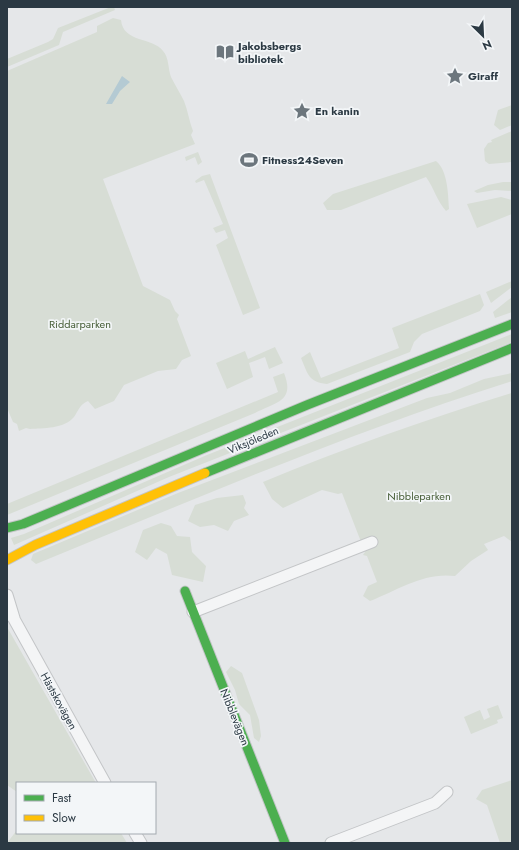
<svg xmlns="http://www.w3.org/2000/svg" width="519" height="850" font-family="Jost,sans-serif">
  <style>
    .green { fill: #d7ddd5 }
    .water { fill: #b4cad3 }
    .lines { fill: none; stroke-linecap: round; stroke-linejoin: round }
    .street-casing { stroke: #c3c5c7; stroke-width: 13 }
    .fast-casing { stroke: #c3c5c7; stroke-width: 11 }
    .slow-casing { stroke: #c3c5c7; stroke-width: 11 }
    .street { stroke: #f4f5f6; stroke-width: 11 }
    .fast { stroke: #4caf50; stroke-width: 9 }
    .slow { stroke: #ffc107; stroke-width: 9 }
    .labels { text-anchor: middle; stroke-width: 3.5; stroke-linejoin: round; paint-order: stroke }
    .poi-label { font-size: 11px; font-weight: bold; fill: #2b3943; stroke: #f3f6f8; text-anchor: start }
    .park-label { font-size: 11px; fill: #485f39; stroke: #f3f6f8 }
    .street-label { font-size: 11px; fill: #2b3943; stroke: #f3f6f8 }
  </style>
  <rect width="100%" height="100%" fill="#e5e7e9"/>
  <path class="green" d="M111,7H114L115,10L63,32L59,45L7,67V59L48,42L53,39L58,28Z
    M113,18L121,20C123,43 153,37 163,51C169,57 168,69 171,77C175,85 180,93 184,101C188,111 189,121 193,131L191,135L195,144L103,179L143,286L170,300L175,311L179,315L177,319L191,356L182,360L176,369L158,371L124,385L114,401L95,409L88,401C79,405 79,410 74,417C64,429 43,428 30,429L26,428L19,431L17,424L13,422L7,408V71L97,32V26Z
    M512,105V125L500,130L494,125L498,110Z
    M512,131V162L489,164L485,161L484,149L488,143L492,142L491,140Z
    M198,152L202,162L198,165L195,157L186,161L185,157Z
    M436,161C448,171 448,194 449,209L446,211C437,201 434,188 426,177L341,210H327L323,203L333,194Z
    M210,174L260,308L243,315L216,245L228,238L225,230L216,233L213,228L223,224L204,180L196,183L195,181L202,176Z
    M503,182H512V191L495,190L477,193L474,191L488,185Z
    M501,197L512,200V214L477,228L467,204Z
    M512,281V287L491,303L486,292Z
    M480,294L484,305L480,311L422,334L414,342L410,352L327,384C308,382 308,374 301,358L310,352L321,378L399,348L392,328Z
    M512,297V312L495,318L493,312Z
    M512,334V342L169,477L14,545L11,538L24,534L207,455Z
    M275,347L283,363L269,369L265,357L249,363L253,377L227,389L216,363L245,351L248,359Z
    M284,373C295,401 277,402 255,413L7,515V504L278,392L273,377Z
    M512,373V381C350,432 193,500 36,564L31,560L33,554L178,493L427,398L450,393L484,379Z
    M512,393V542L504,536L484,544L488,550L471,561L455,576C424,572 398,590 370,601L363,596L368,586L377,582L367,556L363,555L365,552L342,493L338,494L322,490L283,508L272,499L263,482C345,448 428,419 512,393Z
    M243,495L246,503L244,508L249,515L234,521L228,531L214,525L200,527L188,521L195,505L217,498Z
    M161,523L171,526L177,536L190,537L192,552L206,566L203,582L172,575L167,554L156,548L147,560L135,552L143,530Z
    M7,627L96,783H17V792L7,785Z
    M231,666L242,673L259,720L261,736L259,742L254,738L250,715L239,704L235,690L226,672Z
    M498,705L503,718L497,720L498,723L471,734L464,717L480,710L484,720L490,717L487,709Z
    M512,780V843H500L487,805L476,799L482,790Z
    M17,830V833H121L127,843H7Z"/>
  <path class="water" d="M122,76L130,82L120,91L112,104H106Z"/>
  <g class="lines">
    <g class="street-casing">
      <path id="street" d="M7,595L14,618
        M7,611L14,619L105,783
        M193,612L372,542
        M135,833L141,843
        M331,843L435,803L447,792"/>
    </g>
    <g class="fast-casing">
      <path id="fast" d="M205,473L512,348
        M7,528L23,524L307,405L512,324
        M185,591L285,843"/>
    </g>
    <g class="slow-casing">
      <path id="slow" d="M7,560L35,545L205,473"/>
    </g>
    <use href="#street" class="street"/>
    <use href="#fast" class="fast"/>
    <use href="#slow" class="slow"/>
  </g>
  <defs>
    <g id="library-bare" transform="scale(1.38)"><path d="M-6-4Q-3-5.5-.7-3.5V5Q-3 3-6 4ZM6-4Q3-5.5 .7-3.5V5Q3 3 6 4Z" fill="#6c767d" stroke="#f3f6f8" stroke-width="2.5" paint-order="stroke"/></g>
    <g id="sight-bare" transform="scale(1.38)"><path d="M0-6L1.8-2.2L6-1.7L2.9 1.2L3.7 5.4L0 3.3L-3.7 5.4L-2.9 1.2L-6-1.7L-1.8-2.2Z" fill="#6c767d" stroke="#f3f6f8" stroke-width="2.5" paint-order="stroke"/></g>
    <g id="stadium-bare" transform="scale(1.38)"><path d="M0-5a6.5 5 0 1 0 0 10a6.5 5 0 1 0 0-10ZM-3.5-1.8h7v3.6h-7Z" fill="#6c767d" stroke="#f3f6f8" stroke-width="2.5" paint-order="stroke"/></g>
  </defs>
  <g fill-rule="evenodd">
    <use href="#library-bare" x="225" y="52"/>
    <use href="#sight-bare" x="455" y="76"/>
    <use href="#sight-bare" x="302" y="111"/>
    <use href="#stadium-bare" x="249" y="160"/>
  </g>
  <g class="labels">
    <g class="poi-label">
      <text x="238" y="50">Jakobsbergs<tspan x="238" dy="13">bibliotek</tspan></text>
      <text x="468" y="80">Giraff</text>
      <text x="315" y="115">En kanin</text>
      <text x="262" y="164">Fitness24Seven</text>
    </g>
    <g class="park-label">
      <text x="80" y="328">Riddarparken</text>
      <text x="419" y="500">Nibbleparken</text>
    </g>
    <g class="street-label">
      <text transform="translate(253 440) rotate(-23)" y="4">Viksjöleden</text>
      <text transform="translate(59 701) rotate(61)" y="4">Hästskovägen</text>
      <text transform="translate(235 717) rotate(68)" y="4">Nibblevägen</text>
    </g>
  </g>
  <rect width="519" height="850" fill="none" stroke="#2b3943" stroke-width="16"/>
  <rect x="16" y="782" width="140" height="52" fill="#f3f6f8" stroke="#a3aab0"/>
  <rect x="24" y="795" width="20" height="6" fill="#4caf50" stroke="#a3aab0"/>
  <text x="52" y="802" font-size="12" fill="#2b3943">Fast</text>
  <rect x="24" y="815" width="20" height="6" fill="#ffc107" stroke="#a3aab0"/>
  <text x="52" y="822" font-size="12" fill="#2b3943">Slow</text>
  <g transform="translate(483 36) rotate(156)" stroke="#f3f6f8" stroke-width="3" paint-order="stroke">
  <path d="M0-3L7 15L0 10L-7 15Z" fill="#2b3943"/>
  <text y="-6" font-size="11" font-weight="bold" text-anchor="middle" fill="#2b3943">N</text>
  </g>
</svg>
